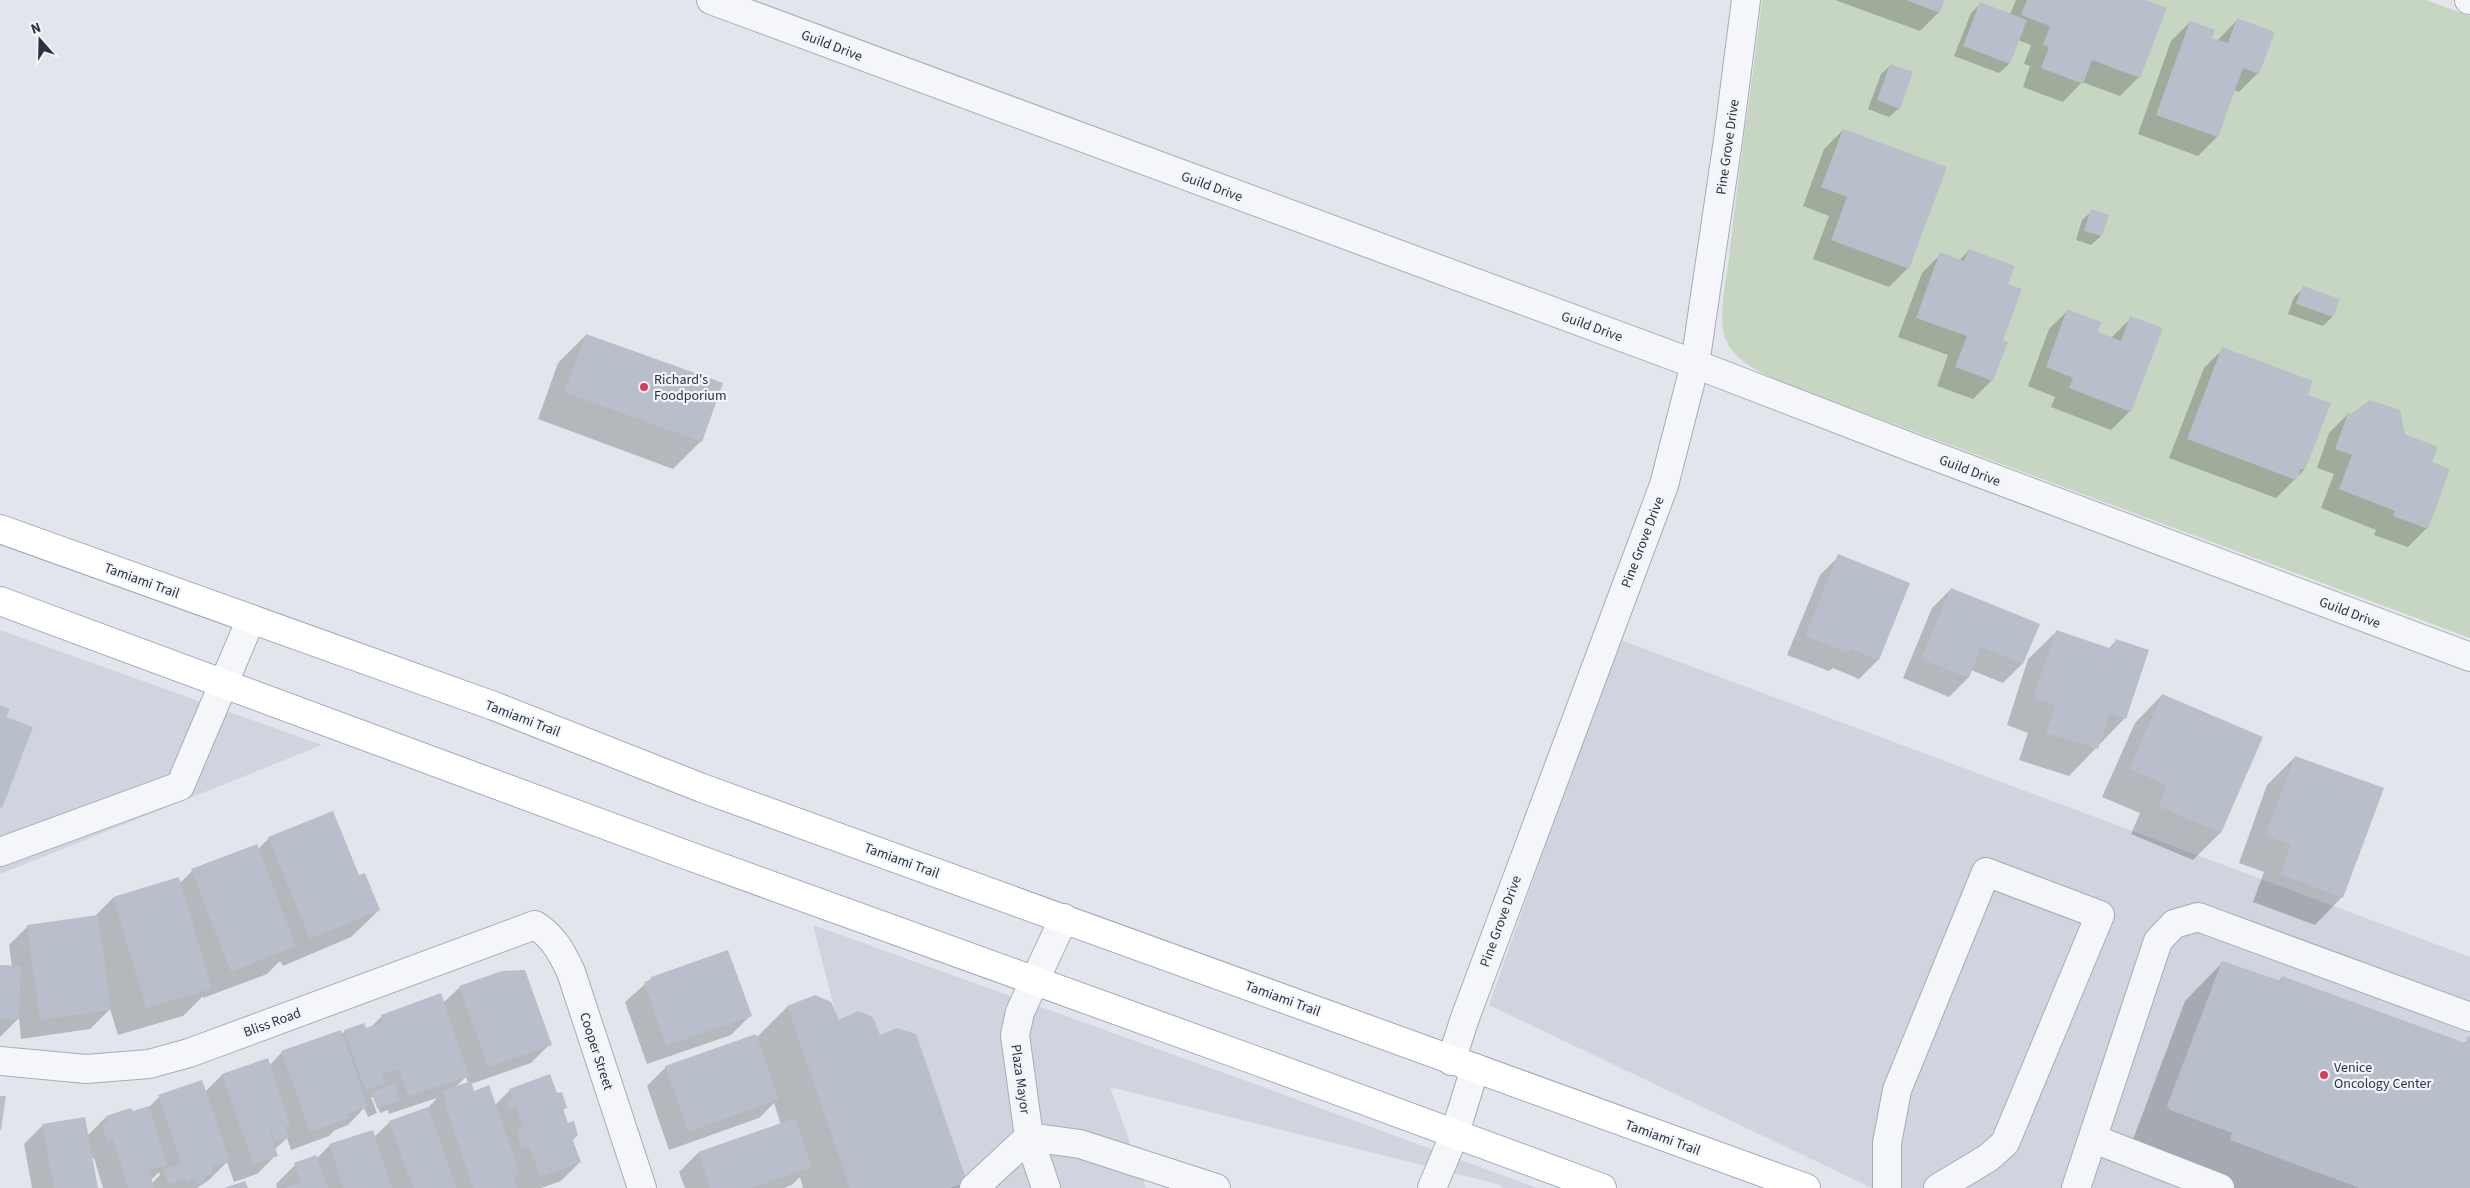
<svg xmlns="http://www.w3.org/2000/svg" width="2470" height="1188" font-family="'Source Sans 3',sans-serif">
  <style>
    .built { fill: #cfd4de }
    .green { fill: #c7d6c2 }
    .shadow { fill: #0003; fill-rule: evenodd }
    .building { fill: #b8beca }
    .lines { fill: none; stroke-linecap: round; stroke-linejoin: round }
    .minor-casing { stroke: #a6acb7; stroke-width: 30 }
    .major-casing { stroke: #9faab9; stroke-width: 30 }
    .minor { stroke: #f5f6f9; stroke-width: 28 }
    .major { stroke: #fff; stroke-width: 28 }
    .poi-dot { fill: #dc3b54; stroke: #f2f4f8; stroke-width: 2 }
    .labels { text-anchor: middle; stroke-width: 4.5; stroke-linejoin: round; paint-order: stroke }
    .street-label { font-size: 14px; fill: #283345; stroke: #f2f4f8 }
    .poi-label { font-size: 14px; fill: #283345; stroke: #f2f4f8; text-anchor: start }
  </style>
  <rect width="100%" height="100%" fill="#e2e5ec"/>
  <path class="built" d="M0,630L322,745L0,874Z
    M1618,639L2470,957V1188H1872L1489,1005Z
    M813,925L1252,1083L1537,1188H1502L1501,1185L1110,1087L1146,1188H880Z"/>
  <path class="green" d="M1762,0H2426L2470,16V638L1784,383C1762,373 1735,363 1725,338C1718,319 1726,279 1729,259C1738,172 1752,86 1762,0Z"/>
  <path class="shadow" d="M1835,0H1943L1939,12L1920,31Z
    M2016,0H2142L2139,77L2120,96L2082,82L2063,102L2023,87L2030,66L2024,64L2031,45L2018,40L2009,64L1999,73L1954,56L1971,13L1980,4L2010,15Z
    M2237,20L2258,73L2239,92L2234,90L2217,137L2198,156L2138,134L2171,41L2190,22L2211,39L2217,41Z
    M1891,65L1899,108L1889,117L1868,109L1881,74Z
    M1843,130L1908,268L1889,287L1813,259L1829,216L1803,206L1824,149Z
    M2092,211L2101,236L2091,245L2076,240L2082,220Z
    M1969,250L2006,284L2001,340L1992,380L1973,399L1937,386L1948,355L1898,337L1922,273L1941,254L1959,261Z
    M2304,288L2338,300L2332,317L2323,326L2288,314L2294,297Z
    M2068,310L2096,332L2111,338L2131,318L2130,411L2111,430L2051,407L2055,397L2028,386L2049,329Z
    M586,335L701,441L673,469L538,419L558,363Z
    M2223,349L2307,395L2304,470L2276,498L2169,458L2204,368Z
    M2348,414L2404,435L2431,462L2427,528L2408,547L2374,535L2376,530L2321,508L2334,474L2317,468L2329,433Z
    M1839,556L1909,584L1878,660L1859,679L1833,668L1829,671L1787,655L1820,575Z
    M1951,589L2022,664L2003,683L1971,670L1968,678L1949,697L1903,678L1932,608Z
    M2056,632L2108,649L2116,641L2125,718L2069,776L2019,760L2028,733L2007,725L2028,659Z
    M2162,695L2261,738L2220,833L2193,860L2131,834L2140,813L2102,797L2135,723Z
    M2295,757L2342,897L2315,925L2253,902L2264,872L2239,863L2267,785Z
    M269,838L359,876L379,910L351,937L283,966L280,961L267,974L203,998V996L183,1016L118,1035L110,1009L90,1029L21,1039L19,1018L0,1037V966L12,967L9,945L28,926L94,917L113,898L180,883L192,871L258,849Z
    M2226,963L2278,982L2282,977L2462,1044L2470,1038V1188H2230L2132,1142L2185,1001L2220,965Z
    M652,978L750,1016L731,1035L647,1064L625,1002Z
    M460,987L550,1044L531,1063L471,1084L473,1092L495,1105L510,1090L557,1095L566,1107L562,1111L567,1125L577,1135L572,1141L580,1162L561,1181L541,1188H277L276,1184L295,1165L315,1157L316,1159L329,1146L372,1131L374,1137L390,1122L427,1109L437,1098L389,1114L388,1110L380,1113L374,1097H371L377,1113L368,1117L364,1108L348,1125L335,1130L329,1136L291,1150L287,1138L274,1150L276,1155L257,1174L234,1182L227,1162L209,1180L197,1188H103L94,1158L91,1159L96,1188H32L24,1144L43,1125L87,1136L106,1117L148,1108L159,1097L205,1092L222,1075L267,1059L269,1066L282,1052L341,1035L345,1031L370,1028L382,1016L443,1003ZM466,1077L468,1083L454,1088ZM159,1172L160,1175L152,1183L151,1180Z
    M787,1007L879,1036L966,1181L959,1188H803L800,1177L792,1185L784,1188H685L679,1172L698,1153L781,1125L774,1103L759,1118L669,1150L647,1086L666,1067L756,1038Z"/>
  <path class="building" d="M1906,0H1944L1940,13Z
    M2027,0H2145L2167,8L2140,78L2092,60L2083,84L2041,68L2049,47L2043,45L2050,26L2021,15Z
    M1980,2L2027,20L2010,64L1963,46Z
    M2237,18L2275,32L2259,74L2243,68L2218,137L2156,115L2190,21L2215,30L2212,38L2228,43Z
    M1890,64L1913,72L1900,109L1877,100Z
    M1843,129L1947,167L1909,269L1831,240L1847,197L1821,187Z
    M2091,209L2109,215L2102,236L2084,231Z
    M1969,249L2015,266L2008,284L2022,289L2003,340L2008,342L1993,381L1955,367L1967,336L1916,318L1940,252L1964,261Z
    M2303,286L2340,299L2333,317L2296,304Z
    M2067,309L2101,322L2098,332L2121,341L2130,316L2163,328L2131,412L2069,388L2073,378L2046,367Z
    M586,334L723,383L702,442L564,392Z
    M2222,347L2313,381L2308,395L2331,403L2305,470L2301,469L2296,480L2187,439Z
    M2370,400L2400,410L2405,434L2438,447L2432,462L2450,469L2428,529L2393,516L2395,511L2339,489L2352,455L2335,449L2348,413L2351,414Z
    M1838,554L1910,583L1879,660L1851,649L1849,653L1805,636Z
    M1951,588L2040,624L2023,664L1981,647L1969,678L1921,659Z
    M2056,630L2112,649L2116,639L2149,650L2126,719L2110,713L2098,749L2046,733L2055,705L2033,698Z
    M2162,694L2263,737L2221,833L2158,806L2167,785L2129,769Z
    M0,705L10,709L6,717L33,727L2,808L0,807Z
    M2295,756L2384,788L2343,898L2280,874L2291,845L2265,835Z
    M333,811L359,875L365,873L380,910L310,939L268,837Z
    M257,844L296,946L231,972L191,869Z
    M179,877L212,989L146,1008L113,897Z
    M98,915L111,1010L40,1020L27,925Z
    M728,950L752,1016L666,1046L644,982L652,979L651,977Z
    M2222,961L2281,981L2282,976L2465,1043L2468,1036L2470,1037V1188H2360L2230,1140L2232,1133L2170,1110L2167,1106Z
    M0,965L21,966L19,1019H0Z
    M525,970L552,1045L488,1067L459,986L502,971Z
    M441,993L469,1076L408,1096L399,1069L382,1074L385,1084L365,1090L344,1030L364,1023L366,1028L383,1022L381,1015Z
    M815,995L831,1002L839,1020L858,1011L873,1017L880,1035L897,1028L916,1034L967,1182L950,1188H850L787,1006Z
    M341,1030L368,1106L348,1114L349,1118L310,1132L281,1051Z
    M756,1034L779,1099L688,1132L665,1066Z
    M268,1058L290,1125L285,1127L289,1137L275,1142L272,1131L270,1132L278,1156L253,1164L222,1074Z
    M550,1074L557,1093L562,1092L567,1108L563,1109L568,1123L574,1121L578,1136L572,1138L581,1162L540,1177L529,1146L522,1148L516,1131L523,1128L516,1106L509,1109L506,1101L512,1098L509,1089Z
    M202,1080L230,1161L211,1167L213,1174L203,1176L205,1182L197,1184L195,1179L186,1183L185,1178L168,1184L163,1169L181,1164L158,1095Z
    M471,1081L474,1091L489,1085L520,1174L514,1176L518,1188H473L444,1101L446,1100L443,1091Z
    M395,1084L400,1100L377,1108L371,1092Z
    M0,1096H6L1,1130H0Z
    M149,1106L167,1165L149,1170L154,1188H128L113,1140L107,1141L102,1124L107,1123L106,1116L131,1108L133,1111Z
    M428,1107L457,1188H413L389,1121Z
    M85,1117L98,1188H54L42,1124Z
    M796,1118L812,1167L751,1188H710L698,1152Z
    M373,1130L392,1188H343L329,1144Z
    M316,1155L328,1188H284L301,1182L294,1163Z
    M245,1181L248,1188H224Z"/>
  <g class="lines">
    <g class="minor-casing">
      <path id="minor" d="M711,0L1695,364L1913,448L2470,657
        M2469,0H2470
        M0,852L180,786L251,619
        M0,1061L86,1069L149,1064L189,1053L535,925C554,937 562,953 571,972L642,1188
        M1451,1061L1465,1018L1664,485L1695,364L1728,140L1746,0
        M2094,1139L2220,1188
        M974,1188L1029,1137L1080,1144L1216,1188
        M1046,1188L1029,1137L1015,1035L1020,1012L1064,918
        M1432,1188L1455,1133L1475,1068
        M1887,1188V1143L1897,1090L1986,872L2100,915L2005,1143L1988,1158L1938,1188
        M2076,1188L2158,941L2174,924L2198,917L2470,1017"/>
    </g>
    <g class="major-casing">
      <path id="major" d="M0,529L494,706L702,788L1806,1188
        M0,601L681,853L1257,1061L1602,1188"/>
    </g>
    <use href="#minor" class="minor"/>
    <use href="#major" class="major"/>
  </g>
  <g class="poi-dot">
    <circle cx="644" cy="387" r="5"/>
    <circle cx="2324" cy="1075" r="5"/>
  </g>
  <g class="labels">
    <g class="street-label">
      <text transform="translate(832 45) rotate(21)" y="5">Guild Drive</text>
      <text transform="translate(1727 147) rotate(-82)" y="5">Pine Grove Drive</text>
      <text transform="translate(1212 186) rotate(20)" y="5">Guild Drive</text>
      <text transform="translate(1592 326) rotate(20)" y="5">Guild Drive</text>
      <text transform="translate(1970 470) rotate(21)" y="5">Guild Drive</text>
      <text transform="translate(1642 542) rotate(-69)" y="5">Pine Grove Drive</text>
      <text transform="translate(142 580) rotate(20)" y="5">Tamiami Trail</text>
      <text transform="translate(2350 612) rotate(21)" y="5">Guild Drive</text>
      <text transform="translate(523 718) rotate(21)" y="5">Tamiami Trail</text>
      <text transform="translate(902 860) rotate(20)" y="5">Tamiami Trail</text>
      <text transform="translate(1500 921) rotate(-70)" y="5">Pine Grove Drive</text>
      <text transform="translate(1283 998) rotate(20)" y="5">Tamiami Trail</text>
      <text transform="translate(272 1022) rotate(-20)" y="5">Bliss Road</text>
      <text transform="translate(597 1051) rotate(72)" y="5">Cooper Street</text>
      <text transform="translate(1021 1079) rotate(82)" y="5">Plaza Mayor</text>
      <text transform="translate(1663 1137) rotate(20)" y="5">Tamiami Trail</text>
    </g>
    <g class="poi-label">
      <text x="654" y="384">Richard's<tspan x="654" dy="16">Foodporium</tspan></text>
      <text x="2334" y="1072">Venice<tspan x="2334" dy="16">Oncology Center</tspan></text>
    </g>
  </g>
  <g transform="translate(40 40) rotate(340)" stroke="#f2f4f8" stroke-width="4" paint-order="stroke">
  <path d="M0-4L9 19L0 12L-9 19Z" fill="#283345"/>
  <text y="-8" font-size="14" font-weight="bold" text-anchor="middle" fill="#283345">N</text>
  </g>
</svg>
